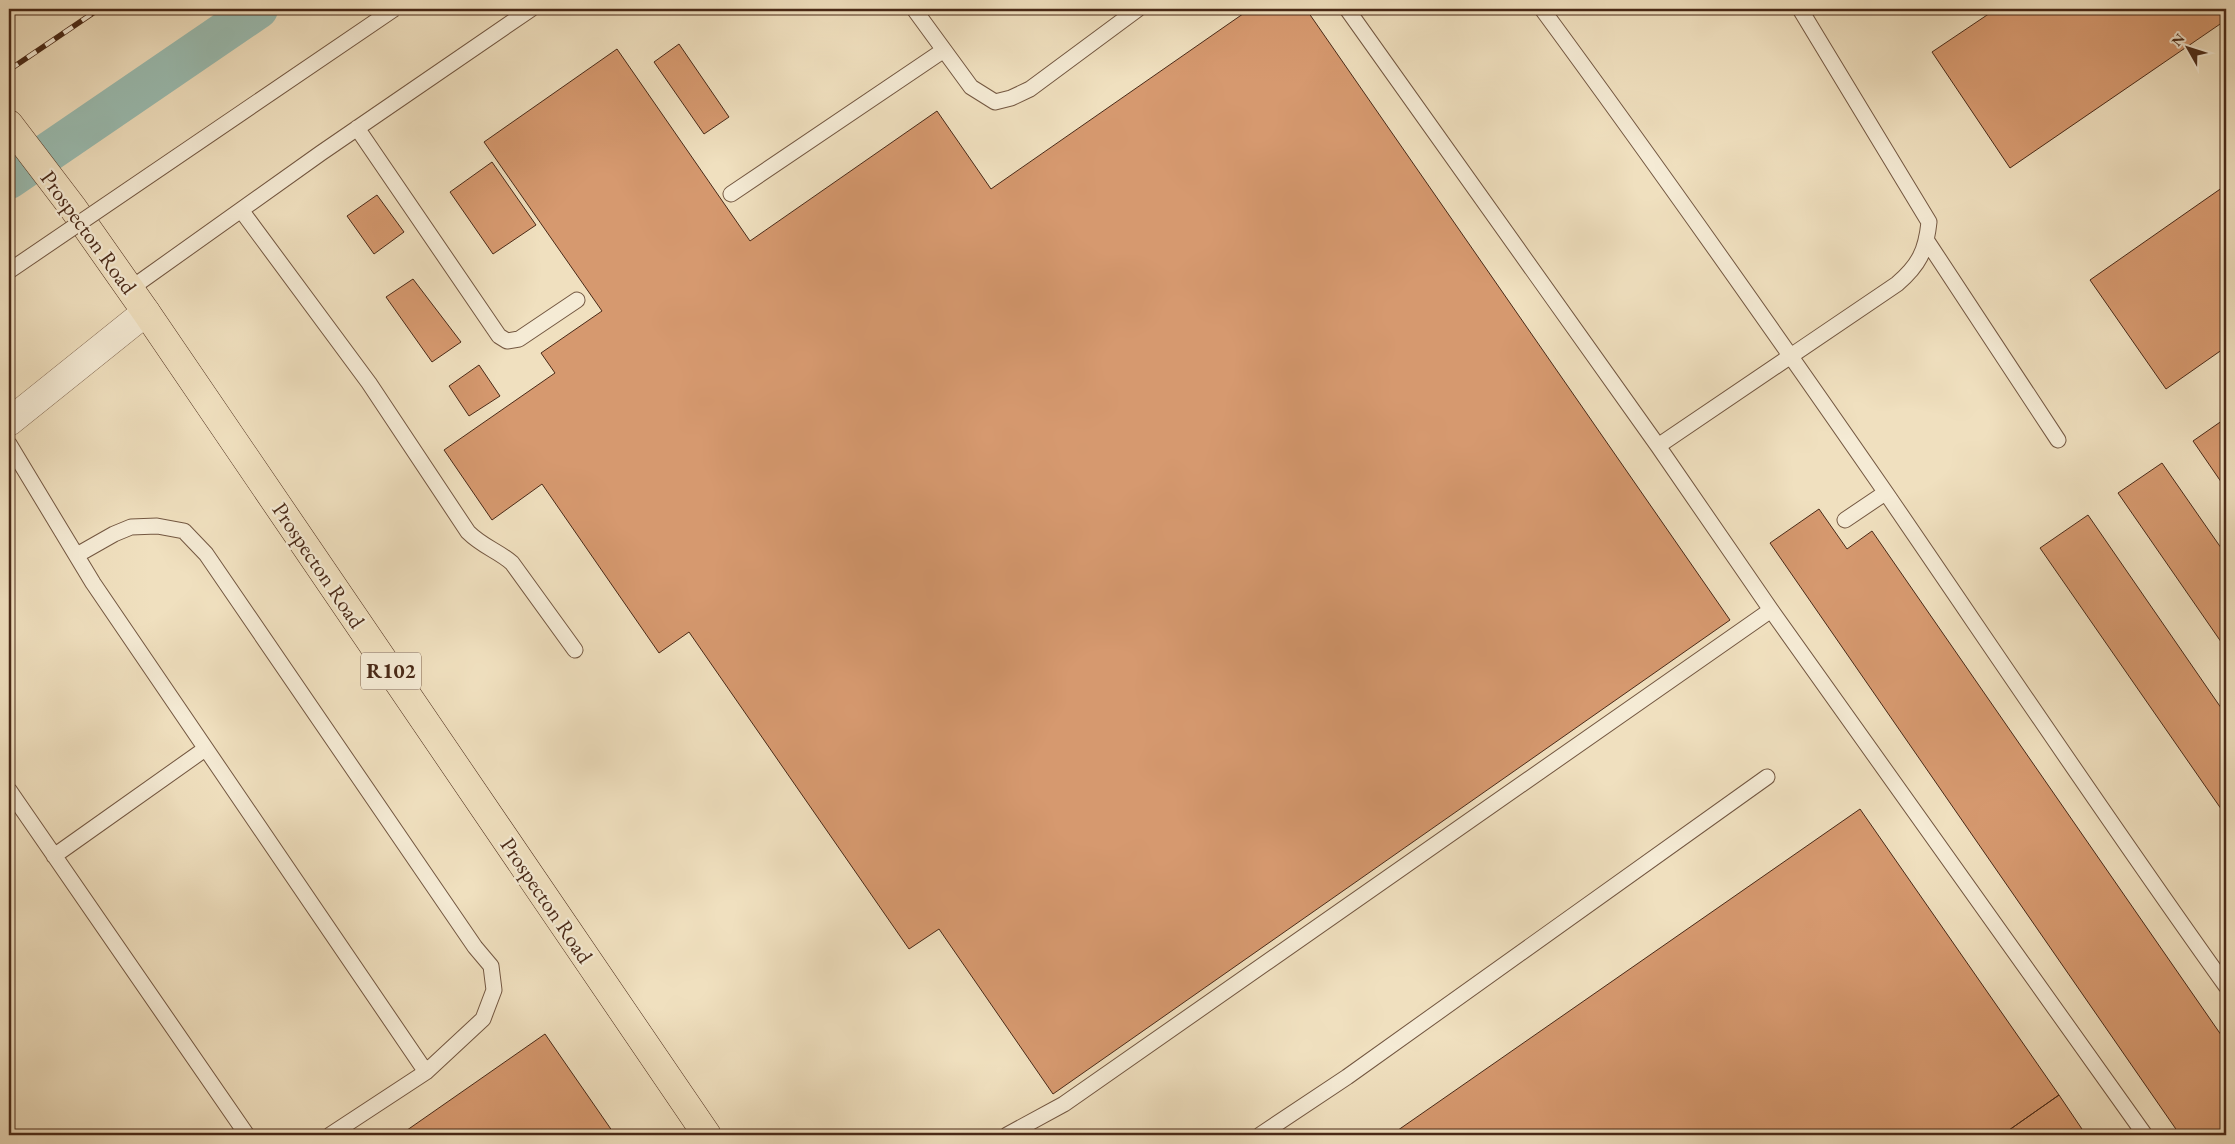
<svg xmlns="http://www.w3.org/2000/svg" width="2235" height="1144" font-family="'EB Garamond',serif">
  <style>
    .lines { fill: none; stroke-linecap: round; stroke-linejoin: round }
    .canal { stroke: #9abdb2; stroke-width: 40 }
    .building { fill: #d6996f; stroke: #492917 }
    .lane-casing { stroke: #735741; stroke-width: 17 }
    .street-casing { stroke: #735741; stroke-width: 29 }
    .primary-casing { stroke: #492917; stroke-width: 29 }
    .lane { stroke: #f5ebd5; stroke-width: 15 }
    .street { stroke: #f5ebd5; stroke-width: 28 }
    .primary { stroke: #f0e0bf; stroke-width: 28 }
    .rail-casing { stroke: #492917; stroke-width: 5.5 }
    .rail { stroke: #f5ebd5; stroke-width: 4; stroke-dasharray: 11; stroke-linecap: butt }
    .lane-bridge-casing { stroke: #735741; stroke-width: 17; stroke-linecap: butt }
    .lane-bridge { stroke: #f5ebd5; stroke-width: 15 }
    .labels { text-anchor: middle; stroke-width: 4.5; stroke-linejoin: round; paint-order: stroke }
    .shield { fill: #f5ebd5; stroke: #7d6350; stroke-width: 1 }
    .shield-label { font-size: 21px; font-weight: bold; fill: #492917 }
    .street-label { font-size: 22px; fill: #492917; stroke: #f5ebd5 }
  </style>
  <rect width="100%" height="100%" fill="#f0e0bf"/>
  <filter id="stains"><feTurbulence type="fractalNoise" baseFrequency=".004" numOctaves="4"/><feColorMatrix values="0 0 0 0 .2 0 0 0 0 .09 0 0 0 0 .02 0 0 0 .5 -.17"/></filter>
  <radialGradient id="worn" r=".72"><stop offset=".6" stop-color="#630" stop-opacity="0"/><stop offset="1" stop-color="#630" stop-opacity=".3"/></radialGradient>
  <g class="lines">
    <path class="canal" d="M9,179L258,9"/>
  </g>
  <path class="building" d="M1250,9H1306L1730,620L1053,1094L939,929L909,949L689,632L659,653L542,484L492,520L444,450L555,373L541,353L602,311L484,142L617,49L750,241L937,111L991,189Z
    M1996,9H2226V20L2010,168L1932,52Z
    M679,44L729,117L704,134L654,62Z
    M492,162L536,225L493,254L450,192Z
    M2226,185V347L2166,389L2090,280Z
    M377,195L404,232L374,254L347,216Z
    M413,279L461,342L432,362L386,297Z
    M479,365L500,396L469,416L449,386Z
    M2226,418V489L2193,441Z
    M2162,463L2226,555V649L2118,493Z
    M1819,509L1847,549L1872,531L2226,1042V1135H2180L1770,543Z
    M2088,515L2226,715V816L2040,548Z
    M1860,809L2059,1095L2002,1135H1391Z
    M545,1034L615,1135H400Z
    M2059,1095L2086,1135H2002Z"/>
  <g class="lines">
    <g class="lane-casing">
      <path id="lane" d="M914,9L971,87L995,102L1011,98L1030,89L1138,9
        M1347,9L1658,446L1771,610L2145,1135
        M1542,9C1659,168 1773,330 1886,493C1999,658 2110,824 2226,986
        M357,128L499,336L507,341L519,339L577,300
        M731,194L944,50
        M241,210L369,383L468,532C483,547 497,550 512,563L575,650
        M1927,241L2058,440
        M130,289L321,153L531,9
        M9,444L93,583L426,1072
        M1658,446L1897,284C1919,265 1926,251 1929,222L1800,9
        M1845,520L1885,493
        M77,555L114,534L131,527L157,526L184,531L206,554L475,947L491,966L494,990L483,1019L426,1072L330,1135
        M9,790L247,1135
        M54,856L205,749
        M1007,1135L1064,1104L1771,610
        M1260,1135L1347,1077L1767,777"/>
    </g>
    <g class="street-casing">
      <path id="street" d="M9,422L146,312"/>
    </g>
    <g class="primary-casing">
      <path id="primary" d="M9,124L73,208L146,312L707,1135"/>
    </g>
    <use href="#lane" class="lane"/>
    <use href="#street" class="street"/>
    <use href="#primary" class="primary"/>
    <g class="rail-casing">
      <path id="rail" d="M9,70L99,9"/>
    </g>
    <use href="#rail" class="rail"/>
    <g class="lane-bridge-casing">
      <path id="lane-bridge" d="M9,271L394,9"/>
    </g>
    <use href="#lane-bridge" class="lane-bridge"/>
  </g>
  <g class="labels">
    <rect class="shield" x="361" y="652.5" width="60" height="37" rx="4"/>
    <g class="shield-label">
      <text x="391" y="678">R102</text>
    </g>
    <g class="street-label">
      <text transform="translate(89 232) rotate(54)" y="8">Prospecton Road</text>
      <text transform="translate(319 565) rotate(56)" y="8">Prospecton Road</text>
      <text transform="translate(547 900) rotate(56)" y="8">Prospecton Road</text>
    </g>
  </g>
  <rect width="2235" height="1144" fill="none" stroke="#f0e0bf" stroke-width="30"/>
  <rect x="10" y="10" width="2215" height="1124" fill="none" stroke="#492917" stroke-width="2.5"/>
  <rect x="15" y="15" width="2205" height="1114" fill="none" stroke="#492917"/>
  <g transform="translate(2188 48) rotate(309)" stroke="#f5ebd5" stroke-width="4" paint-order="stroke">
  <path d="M0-4L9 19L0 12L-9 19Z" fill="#492917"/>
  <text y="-8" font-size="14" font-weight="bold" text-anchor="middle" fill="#492917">N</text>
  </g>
  <rect width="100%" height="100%" filter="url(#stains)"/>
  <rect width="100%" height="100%" fill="url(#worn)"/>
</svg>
